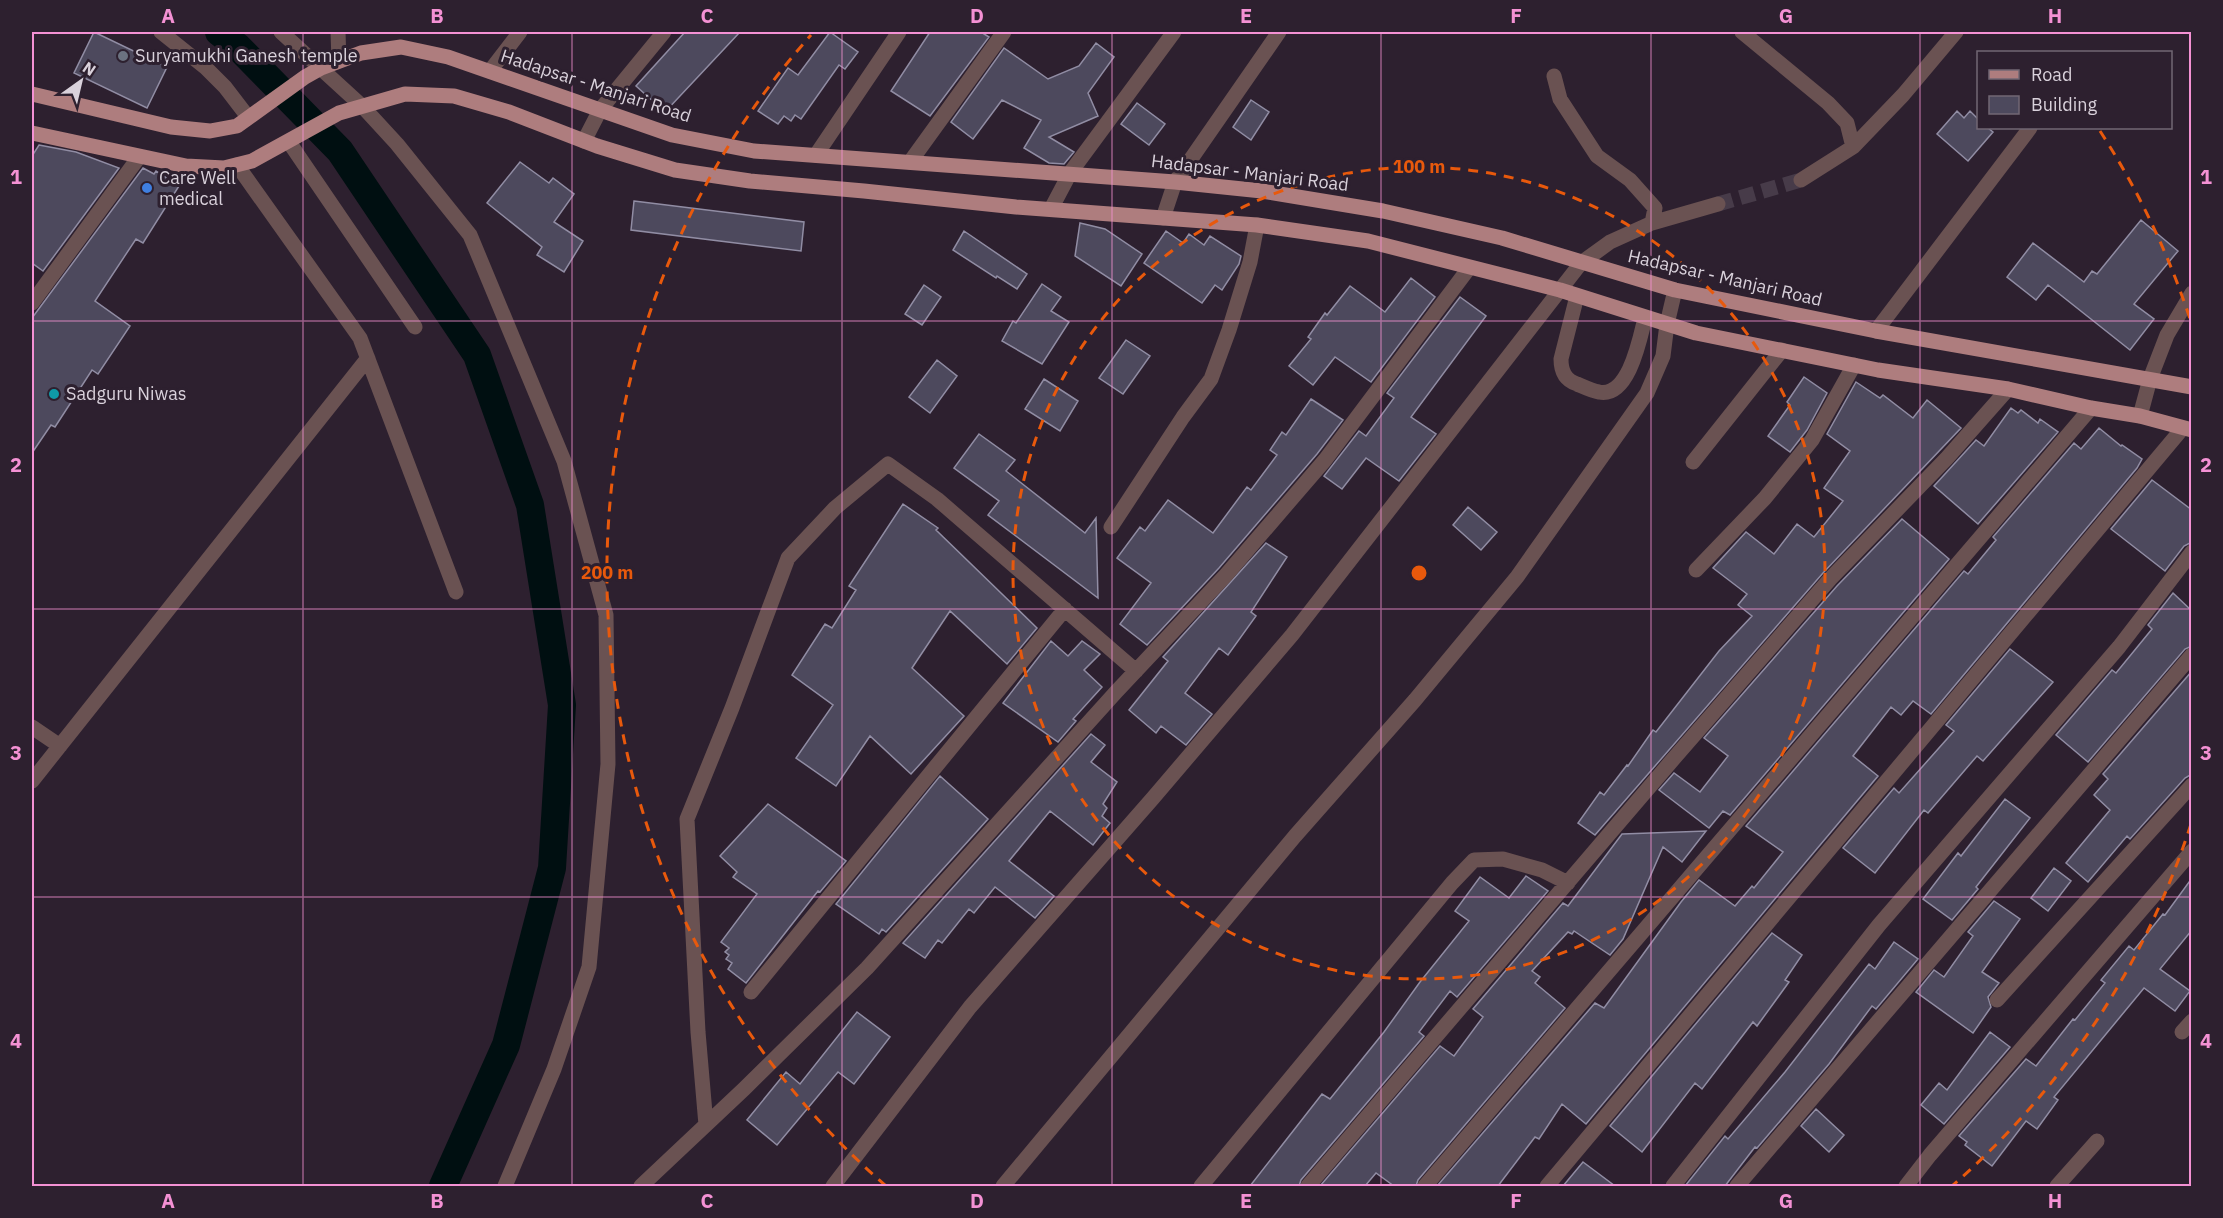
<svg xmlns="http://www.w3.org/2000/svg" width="2223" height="1218" font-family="'IBM Plex Sans',sans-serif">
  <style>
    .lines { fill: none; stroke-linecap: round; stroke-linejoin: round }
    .canal { stroke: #000f11; stroke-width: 28 }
    .building { fill: #4d495d; stroke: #918da4; stroke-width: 1.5 }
    .minor-tunnel { stroke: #473b49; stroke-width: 15; stroke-dasharray: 15 8; stroke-linecap: butt }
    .minor { stroke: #6a5252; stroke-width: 15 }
    .major { stroke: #ae7d7e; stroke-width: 15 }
    .grid { fill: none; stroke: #f491d4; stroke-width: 1.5; stroke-opacity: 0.55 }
    .ring { fill: none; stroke: #e8590c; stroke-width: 3; stroke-dasharray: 10 8 }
    .worship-dot { fill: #6b7280; stroke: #2d202f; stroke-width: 2 }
    .shop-dot { fill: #3f7fe0; stroke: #2d202f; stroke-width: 2 }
    .culture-dot { fill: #0f9aa8; stroke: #2d202f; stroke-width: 2 }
    .labels { text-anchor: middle; stroke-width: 6; stroke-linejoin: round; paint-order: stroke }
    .poi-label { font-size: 18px; fill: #d9d1db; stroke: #2d202f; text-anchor: start }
    .street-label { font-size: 18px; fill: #d9d1db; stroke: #2d202f }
    .centre { fill: #e8590c; stroke: #2d202f; stroke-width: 3 }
    .ring-label { font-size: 18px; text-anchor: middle; font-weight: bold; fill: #e8590c; stroke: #2d202f; stroke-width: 6; stroke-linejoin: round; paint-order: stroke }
    .neatline { fill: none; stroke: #f491d4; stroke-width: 2 }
    .grid-label { font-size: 20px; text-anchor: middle; font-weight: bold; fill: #f491d4 }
  </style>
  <rect width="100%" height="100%" fill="#2d202f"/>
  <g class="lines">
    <path class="canal" d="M219,32L238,47L340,151L477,355L530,505L562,705L552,868L506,1045L443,1186"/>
  </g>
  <path class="building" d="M94,32L167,67L147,108L74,73Z
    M685,32H740L665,112L636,86Z
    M830,32L858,52L845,69L839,65L801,119L795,115L791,121L784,116L778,124L758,111L788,68L798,75Z
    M930,32H981L989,37L930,116L891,91Z
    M1096,43L1114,57L1088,93L1098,116L1049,137L1074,152L1064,164L1049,163L1024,148L1041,120L1002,100L973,139L951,122L1004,48L1048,79L1079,66Z
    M1251,100L1269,112L1251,140L1233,127Z
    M1137,103L1165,124L1149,145L1121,124Z
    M1957,111L1964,118L1970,111L1978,119V128H1988L1993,132L1968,161L1937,134Z
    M39,145L76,152L119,168L43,271L32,263V156Z
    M520,162L549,183L553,178L574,194L554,222L583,241L564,272L537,255L542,247L487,203Z
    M143,168L154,174L156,171L179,186L143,243L136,239L95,301L130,326L98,374L92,370L55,427L51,425L32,453V318Z
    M634,201L804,222L801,251L631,230Z
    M2141,220L2178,251L2134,304L2154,319L2130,350L2048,285L2036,300L2007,277L2033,243L2084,282L2092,271L2097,274Z
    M1080,223L1105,229L1142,254L1121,286L1075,256Z
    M964,231L1027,274L1017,289L997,276L996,278L953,250Z
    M1166,231L1183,243L1189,234L1204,245L1210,236L1241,256L1239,264L1222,290L1215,285L1202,303L1144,263Z
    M1411,278L1435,297L1371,382L1335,357L1313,385L1289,366L1311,339L1308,337L1325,313L1327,315L1350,286L1385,312Z
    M1042,284L1061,297L1051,311L1069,322L1042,364L1002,341L1013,321L1016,323Z
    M924,285L941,297L922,325L905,314Z
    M1460,297L1486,316L1411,417L1436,434L1399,481L1366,458L1342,489L1324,476L1359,431L1366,436L1394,398L1387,393Z
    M1126,340L1150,356L1123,394L1099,378Z
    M937,360L957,376L930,413L909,397Z
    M1804,377L1827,393L1807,430L1790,452L1768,436L1790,405L1787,402Z
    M1044,379L1078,401L1060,431L1025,409Z
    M1856,382L1880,398L1883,395L1913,418L1927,400L1961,428L1823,573L1595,835L1578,823L1600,792L1604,795L1627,765L1628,766L1653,730L1656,732L1719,651L1752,616L1738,605L1747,594L1713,568L1746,532L1774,554L1797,524L1814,537L1843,501L1824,488L1850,451L1827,434Z
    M1311,399L1343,420L1317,454L1219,568L1147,645L1120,624L1151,583L1117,558L1140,527L1145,531L1168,500L1213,533L1247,487L1251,490L1277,455L1270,450L1282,432L1286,435Z
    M2011,408L2018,413L2021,410L2038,423L2040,419L2058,432L1978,524L1934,486L1976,440L1984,446Z
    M2099,428L2121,446L2122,445L2142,459L2137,468L1931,714L1913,701L1901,715L1891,707L1853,756L1878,776L1586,1124L1562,1104L1539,1139L1535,1137L1498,1186H1437L1595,1003L1604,1008L1681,902L1699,880L1735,906L1752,886L1754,888L1783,852L1746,826L1964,571L1968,574L1996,540L1993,537L2074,443L2081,449Z
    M979,434L1015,460L1006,471L1085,533L1096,518L1098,598L988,515L999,501L954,468Z
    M2152,480L2192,510V542L2184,546L2165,571L2111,529Z
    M903,504L938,528L936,530L1037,628L1007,664L950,611L912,668L964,716L911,774L870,736L836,786L796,758L833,705L792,675L825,624L832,628L856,590L849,586Z
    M1468,507L1497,532L1481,550L1453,525Z
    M1902,519L1949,559L1730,815L1723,811L1709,828L1659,790L1674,773L1700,792L1728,756L1704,738L1837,586Z
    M1266,543L1287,557L1251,612L1256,616L1228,655L1219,648L1185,693L1212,714L1186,745L1161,726L1156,733L1129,710L1168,661L1163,657Z
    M2173,593L2192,611V646L2185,649L2088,762L2056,735L2112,670L2116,673L2152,629L2148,625Z
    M1051,641L1068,656L1082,641L1100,654L1084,670L1102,687L1073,719L1076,721L1058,742L1003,703Z
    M2010,649L2053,682L1983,761L1977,756L1928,813L1924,810L1875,873L1843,848L1894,788L1899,793L1954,731L1946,725Z
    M2192,671V774L2185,778L2130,839L2127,836L2088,882L2066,863L2110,810L2094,795L2108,779L2103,774Z
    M1091,734L1105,745L1091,762L1117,782L1103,804L1107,808L1102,816L1110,823L1093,845L1050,811L1009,861L1054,896L1035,918L995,887L974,913L969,909L942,943L938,940L925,958L903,943Z
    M940,776L988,819L886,932L882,929L879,934L836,904Z
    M2005,799L2030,818L1976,887L1978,889L1952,920L1923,899L1958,853L1961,856Z
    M768,804L846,861L820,892L818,891L746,983L728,969L732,963L726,959L729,955L725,952L729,948L721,942L757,894L733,877L737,872L720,856Z
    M1706,831L1682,862L1663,847L1623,939L1610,955L1574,931L1572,934L1568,932L1532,971L1540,977L1535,983L1565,1008L1418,1180L1416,1186H1394L1376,1173L1365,1186H1320L1440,1046L1454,1056L1483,1017L1473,1009L1563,903L1568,906L1622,834Z
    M2054,868L2071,881L2048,911L2031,898Z
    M1526,876L1548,891L1457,997L1450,991L1419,1032L1424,1036L1301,1180L1299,1186H1250L1322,1094L1330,1099L1384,1032L1420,982L1469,921L1455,911L1480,877L1509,898Z
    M2192,878V930L2160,969L2190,991L2175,1011L2144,988L2054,1097L2058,1100L2037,1129L2026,1121L1992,1166L1965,1145L1967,1142L1959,1136L2026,1059L2036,1066L2073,1019L2075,1020L2105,983L2101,980L2129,946L2134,950L2163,914L2165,915Z
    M1994,901L2020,919L1982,972L1999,983L1988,997L1991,1007L1973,1033L1916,992L1934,970L1944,977L1973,936L1968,932Z
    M1772,933L1802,955L1785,980L1789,982L1757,1026L1753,1022L1702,1089L1695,1083L1642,1152L1610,1126Z
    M1894,942L1918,959L1876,1009L1872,1006L1829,1064L1757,1148L1755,1147L1725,1186H1685L1725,1136L1728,1139L1785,1072L1869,964L1875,969Z
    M857,1012L890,1037L854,1084L838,1072L777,1145L747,1120L786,1072L800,1084Z
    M1990,1032L2010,1047L1944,1124L1921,1105L1939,1083L1947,1090Z
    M1816,1109L1844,1135L1829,1152L1801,1126Z
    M1583,1162L1615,1186H1563Z"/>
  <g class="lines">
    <path class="minor-tunnel" d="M1718,204L1801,180"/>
    <path class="minor" d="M161,32L206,68L225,87L248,117
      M281,32L363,107L397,144L470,235L564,461L606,615L608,764L589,967L554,1069L505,1186
      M338,32L339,61
      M1742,32L1828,103L1847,123L1853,147
      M490,71L520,32
      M1554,76L1560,99L1597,156L1630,180L1655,208L1652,223
      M584,141L600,110L664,32
      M289,142L415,327
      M816,155L899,32
      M910,162L1004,32
      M237,165L360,338L456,592
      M1801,180L1853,147L1903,95L1956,32
      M1051,209L1070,173L1174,32
      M1163,218L1175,182L1279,32
      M1577,296L1561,359C1561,371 1565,380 1577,384C1584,387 1592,391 1599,392C1629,398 1640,338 1645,318
      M32,303L139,157
      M1876,331L2030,128
      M2140,416L2150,379L2167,335L2192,293
      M1693,462L1782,350
      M1111,527L1183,417L1211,379L1229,330L1250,262L1257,225
      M1696,570L1765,498L1812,440L1854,365
      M32,727L60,746
      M32,781L368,358
      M751,992L1065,609
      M1997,1000L2192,785
      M2182,1032L2192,1021
      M706,1125L698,1032L687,819L732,708L788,558L835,508L888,464L937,499L1136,671
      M641,1186L744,1089L867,968L1116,692L1226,575L1325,460L1469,268
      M833,1186L970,1007L1153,798L1292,635L1581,263L1610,242L1652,223L1718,204
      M1003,1186L1295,836L1415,700L1517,577L1647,393L1663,356L1667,324L1675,290
      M1201,1186L1452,883L1474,860L1503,859L1542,870L1568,883
      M1308,1186L1669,764L1830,579L1947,458L2008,389
      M1425,1186L2091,408
      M1547,1186L2182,429
      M1673,1186L1879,925L2119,647L2192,552
      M1737,1186L2192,655
      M1906,1186L1930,1155L2192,851
      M2057,1186L2097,1141"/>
    <path class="major" d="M32,94L171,127L210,131L237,126L305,77L321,68L361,53L401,47L448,57L672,135L754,151L1175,182L1262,191L1383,211L1502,238L1675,290L1876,331L2192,387
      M32,133L186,166L224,168L252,161L339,113L405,94L454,96L509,112L597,146L675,170L750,181L864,191L1016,207L1257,225L1368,241L1560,290L1696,333L1878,370L2008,389L2091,408L2140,416L2192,430"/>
  </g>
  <path class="grid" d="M303,32V1186M572,32V1186M842,32V1186M1112,32V1186M1381,32V1186M1651,32V1186M1920,32V1186M32,321H2192M32,609H2192M32,897H2192"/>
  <g class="ring">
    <circle cx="1419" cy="573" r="406"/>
    <path d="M2191 824A812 812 0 0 1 1952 1186M886 1186A812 812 0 0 1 811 35M2100 131A812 812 0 0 1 2191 322"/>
  </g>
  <circle class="worship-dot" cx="123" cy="56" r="6"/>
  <circle class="shop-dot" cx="147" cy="188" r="6"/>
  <circle class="culture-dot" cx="54" cy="394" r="6"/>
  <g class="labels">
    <g class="poi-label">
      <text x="135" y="62">Suryamukhi Ganesh temple</text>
      <text x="159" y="184">Care Well<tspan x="159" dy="21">medical</tspan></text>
      <text x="66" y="400">Sadguru Niwas</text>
    </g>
    <g class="street-label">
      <text transform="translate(596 86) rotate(18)" y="6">Hadapsar - Manjari Road</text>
      <text transform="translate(1250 173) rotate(7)" y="6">Hadapsar - Manjari Road</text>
      <text transform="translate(1725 278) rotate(13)" y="6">Hadapsar - Manjari Road</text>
    </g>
  </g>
  <circle cx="1419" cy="573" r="9" class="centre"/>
  <g class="ring-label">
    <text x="1419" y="173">100 m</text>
    <text x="607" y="579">200 m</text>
  </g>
  <rect width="2223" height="1218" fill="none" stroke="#2d202f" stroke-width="66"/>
  <rect x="1977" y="51" width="195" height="78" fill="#2d202f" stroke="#726774" stroke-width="1.5"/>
  <rect x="1989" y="70" width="30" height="9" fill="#ae7d7e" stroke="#726774" stroke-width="1.5"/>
  <text x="2031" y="81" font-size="18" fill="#d9d1db">Road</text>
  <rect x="1989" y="96" width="30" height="18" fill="#4d495d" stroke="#726774" stroke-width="1.5"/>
  <text x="2031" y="111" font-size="18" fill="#d9d1db">Building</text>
  <g transform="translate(81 81) rotate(34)" stroke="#2d202f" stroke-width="4.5" paint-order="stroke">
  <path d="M0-4.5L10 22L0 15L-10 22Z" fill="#d9d1db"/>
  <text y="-9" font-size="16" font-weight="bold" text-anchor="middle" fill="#d9d1db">N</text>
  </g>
  <rect x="33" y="33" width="2157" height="1152" class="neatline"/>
  <g class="grid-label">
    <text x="168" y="23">A</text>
    <text x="437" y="23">B</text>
    <text x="707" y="23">C</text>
    <text x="977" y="23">D</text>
    <text x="1246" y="23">E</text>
    <text x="1516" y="23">F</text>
    <text x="1786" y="23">G</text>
    <text x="2055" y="23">H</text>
    <text x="16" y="184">1</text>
    <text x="2206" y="184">1</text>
    <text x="16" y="472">2</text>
    <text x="2206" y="472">2</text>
    <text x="16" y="760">3</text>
    <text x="2206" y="760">3</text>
    <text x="16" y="1048">4</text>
    <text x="2206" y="1048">4</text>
    <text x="168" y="1208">A</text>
    <text x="437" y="1208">B</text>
    <text x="707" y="1208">C</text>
    <text x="977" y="1208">D</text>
    <text x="1246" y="1208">E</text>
    <text x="1516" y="1208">F</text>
    <text x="1786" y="1208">G</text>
    <text x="2055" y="1208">H</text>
  </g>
</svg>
